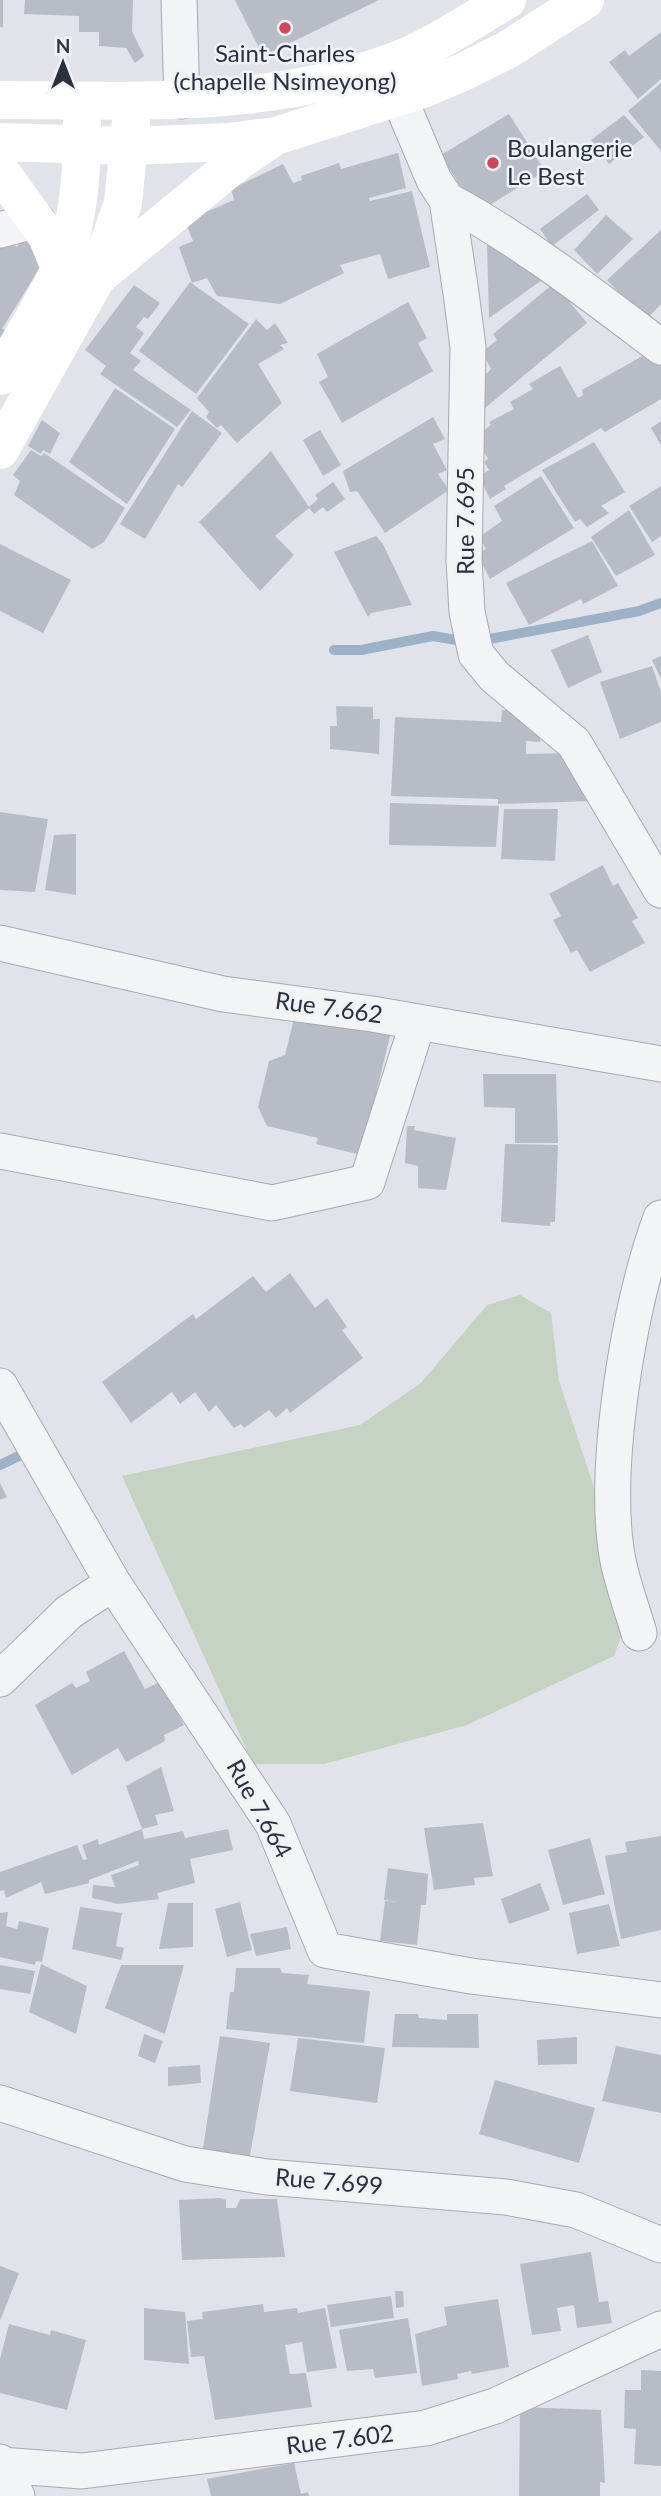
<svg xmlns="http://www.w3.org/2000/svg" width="661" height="2496" font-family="Lato,sans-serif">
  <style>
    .green { fill: #c6d2c2 }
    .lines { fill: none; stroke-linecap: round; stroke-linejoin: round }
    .stream { stroke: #9db1c7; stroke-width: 10 }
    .building { fill: #b8bdc5 }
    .minor-casing { stroke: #a5aab3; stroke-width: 37 }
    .minor { stroke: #f3f4f7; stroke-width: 35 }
    .secondary { stroke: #fff; stroke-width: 38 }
    .poi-dot { fill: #c94a5c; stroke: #f0f2f6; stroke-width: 2.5 }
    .labels { text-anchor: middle; stroke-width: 5; stroke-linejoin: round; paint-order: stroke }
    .poi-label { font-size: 24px; fill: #29313f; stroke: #f0f2f6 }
    .street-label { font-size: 24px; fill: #29313f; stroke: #f0f2f6 }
  </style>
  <rect width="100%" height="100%" fill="#e0e3e9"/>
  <path class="green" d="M520,1295L551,1313L559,1381L618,1560L625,1625L614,1656L467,1725L324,1764H253L122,1476L360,1425L421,1383L487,1305Z"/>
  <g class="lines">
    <path class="stream" d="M484,640L639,611L661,603
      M334,650H361L433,636L456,640
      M0,1465L23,1454"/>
  </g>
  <path class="building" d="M0,0H3V27H0Z
    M25,0H133L132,31L144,56L135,63L126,48L99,46V32H79V16L24,14Z
    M235,0H379L263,56Z
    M661,32V79L638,99L609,62L625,50L629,56Z
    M661,83V151L628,111Z
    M509,114L545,171L477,213L441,155Z
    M624,115L644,137L609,164L591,140Z
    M398,153L406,188L369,198L370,201L412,191L430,267L388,279L380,254L340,265L344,273L280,304L217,296L207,278L192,283L179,247L193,241L185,221L234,200L231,189L283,164L293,183L302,180L301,176L339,163L341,169Z
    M587,194L599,210L552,246L540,229Z
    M606,215L633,239L597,274L574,250Z
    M661,230V304L645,321L607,280Z
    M481,235L542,280L489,318L487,244Z
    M23,238L52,248L2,329L6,330L0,340V244L9,241L17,247Z
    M190,282L249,324L196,394L139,351Z
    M554,283L587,323L479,413L478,382L491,369L482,352L497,340L493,334Z
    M134,285L160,303L148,319L144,317L136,327L144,333L130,353L141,361L133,370L191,410L177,427L100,374L106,366L85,350Z
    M408,302L427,338L418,343L433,371L342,423L319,382L328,377L317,354Z
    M256,319L267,330L275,323L288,343L280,345L284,349L258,364L282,403L237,443L221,425L217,428L206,417L209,412L197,398Z
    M646,354L661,360V399L605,432L601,428L504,486L506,489L490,499L479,476L489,470L484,462L488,459L476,436L491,425L489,422L514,409L510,402L533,389L529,384L560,366L578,398L583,395L582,390Z
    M115,388L175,429L127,504L69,462Z
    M192,411L222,433L182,487L178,484L145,539L120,524Z
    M433,417L445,439L433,444L447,470L438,474L449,490L385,533L357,491L350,492L343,471Z
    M42,420L60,433L50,454L43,450L41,454L28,446Z
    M661,421V445L651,428Z
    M320,430L341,465L323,476L303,440Z
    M594,442L625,492L601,506L609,513L587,527L580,519L575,522L542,470Z
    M31,450L41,456L44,453L125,508L104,542L92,549L14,495L20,481L13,475Z
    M271,451L309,507L318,499L315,495L333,482L345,499L327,512L323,507L314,514L309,508L275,536L294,555L260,591L199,522Z
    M541,476L574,528L490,579L477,554L486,549L479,537L502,521L494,506Z
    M661,486V536L652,542L629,506Z
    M629,510L655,555L616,576L591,537Z
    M376,536L383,544L412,605L371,613L368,617L334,552Z
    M592,541L618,586L583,604L581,599L529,625L506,583Z
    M0,544L71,580L43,633L0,611Z
    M588,635L602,672L568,688L551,650Z
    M661,656V679L652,660Z
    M652,666L661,692V722L620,739L600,682Z
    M336,706L373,707V719H380L379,754L330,749V726H337Z
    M502,710H519L541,726L540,742L526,741V754L570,753L593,801L498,804V799L391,796L395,717L501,722Z
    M390,803L499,806L496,847L389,845Z
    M504,809H558L555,861L501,859Z
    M0,812L48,819L35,892L0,890Z
    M76,834V895L45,890L54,835Z
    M603,865L613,886L618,883L638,918L632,921L645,943L590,972L577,950L571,953L553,920L561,916L549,894Z
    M295,1015L391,1032L361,1155L316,1144L318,1138L267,1126L258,1107L269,1061L285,1055Z
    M483,1074H556L558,1143H515V1108L484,1107Z
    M407,1126H415L414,1130L456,1138L446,1190L418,1188V1166L405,1163Z
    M505,1144L558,1145L555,1222H550V1226L501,1222Z
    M290,1273L315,1308L327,1298L347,1327L342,1330L363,1358L290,1413L287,1408L276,1418L269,1410L244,1428L241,1424L234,1428L216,1405L209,1412L195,1392L180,1404L172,1392L131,1423L102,1382L193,1314L196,1319L253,1276L266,1292Z
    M0,1483L7,1497L0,1500Z
    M124,1651L145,1689L160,1682L184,1725L164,1735L165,1741L126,1762L118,1748L72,1775L35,1705L72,1683L76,1688L90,1681L86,1672Z
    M161,1767L174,1811L155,1815L158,1825L142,1829L126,1786Z
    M483,1823L493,1876L474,1878L475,1885L434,1890L424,1828Z
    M142,1829L144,1839L183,1831L185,1838L228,1829L233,1850L190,1859L195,1883L157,1893L159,1899L118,1904L92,1898L93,1885L115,1887L111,1875L139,1865L138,1861L89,1880V1883L45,1894L41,1882L6,1898L4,1890L0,1891V1872L77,1845L83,1860L87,1859L82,1845L98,1839L99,1845Z
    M661,1836V1930L621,1939L605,1856L627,1852L625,1842Z
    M590,1838L605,1894L563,1905L548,1850Z
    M388,1868L428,1874L426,1905H421L417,1945L380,1941L385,1901L399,1902L384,1900Z
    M540,1883L550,1910L509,1924L501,1899Z
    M240,1902L252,1950L227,1957L215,1909Z
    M168,1903H193V1947L159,1949Z
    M609,1904L620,1946L577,1954L569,1913Z
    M80,1907L122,1913L116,1946L124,1948L121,1960L72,1949Z
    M8,1912L6,1926L17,1929L19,1921L49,1928L42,1962L36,1961L35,1965L0,1957V1913Z
    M287,1927L291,1949L256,1956L250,1934Z
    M41,1964L87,1986L76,2034L29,2012Z
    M0,1965L35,1971L30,1994L0,1989Z
    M121,1965H184L165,2034L105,2008Z
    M236,1968H280L282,1973L309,1975L307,1984L370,1991L364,2043L226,2029L230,1992H234Z
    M395,2014H418L419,2018L447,2020V2014H478L479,2048L392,2047Z
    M144,2034L163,2041L155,2063L138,2056Z
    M220,2036L270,2043L249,2161L202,2155Z
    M577,2037V2064L538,2065L537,2040Z
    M298,2038L385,2048L377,2103L290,2091Z
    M616,2046L661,2055V2113L602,2101Z
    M200,2065L201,2083L168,2086V2067Z
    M495,2080L595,2108L579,2163L479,2134Z
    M221,2198L226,2200V2208H236L240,2199H277L285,2257L182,2260L179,2200Z
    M591,2252L599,2302L608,2301L612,2323L577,2328L574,2305L557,2308L561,2331L532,2335L520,2264Z
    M0,2266L19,2273L0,2321Z
    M395,2291H403L404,2307L396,2308Z
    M391,2296L394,2318L331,2327L327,2305Z
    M498,2299L509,2367L472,2374L471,2371L457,2374L458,2379L422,2386L415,2334L447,2325L444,2307Z
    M263,2304L264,2312L297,2308L298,2313L325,2308L337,2368L307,2372L302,2342L285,2345L290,2374L306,2373L312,2407L215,2420L204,2356L191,2357L187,2321L203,2319L202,2312Z
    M144,2308L185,2312L189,2364L144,2360Z
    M408,2318L417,2373L375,2378L373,2369L347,2371L339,2330Z
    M9,2324L50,2335L51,2330L86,2340L67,2410L0,2393V2359Z
    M641,2370L661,2371V2466L634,2464L636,2429L624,2428L625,2390H641Z
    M520,2407L601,2410L605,2483L600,2482V2496H519Z
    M294,2463L301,2494L308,2492L309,2496H211L207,2479Z"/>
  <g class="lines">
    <g class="minor-casing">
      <path id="minor" d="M179,0L182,101
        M399,97L434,180L447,200L461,293L468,347L464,560L467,612L476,654L494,676L574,743L661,890
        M447,200C523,241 592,295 661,347
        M0,230L37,220
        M0,943L223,994L372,1014L661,1064
        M0,1151L272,1203L367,1182L418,1022
        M0,1386L113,1583L273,1824L325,1950L471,1976L661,2000
        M639,1633C632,1609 623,1585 618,1561C601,1472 629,1302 661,1218
        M0,1679L69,1612L113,1583
        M0,2103L185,2164L267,2177L506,2197L576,2210L661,2245
        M0,2462L17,2496
        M0,2465L82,2471L426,2428L495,2406L661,2329"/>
    </g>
    <use href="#minor" class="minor"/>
    <path class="secondary" d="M0,100C139,100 278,110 410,55C444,40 475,18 507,0
      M0,142L130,146L228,142L276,136L423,89L465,71L507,50L585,0
      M0,171L47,236L60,268
      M97,277L237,162L271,139
      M0,376C20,340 44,305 60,268C80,223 82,168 82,120
      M0,450L97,277L123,203L131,122"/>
  </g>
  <g class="poi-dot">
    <circle cx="285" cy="28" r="7"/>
    <circle cx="493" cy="163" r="7"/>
  </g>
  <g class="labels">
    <g class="poi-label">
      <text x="285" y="62">Saint-Charles<tspan x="285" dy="28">(chapelle Nsimeyong)</tspan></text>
      <text x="507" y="157" text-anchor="start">Boulangerie<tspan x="507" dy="28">Le Best</tspan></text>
    </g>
    <g class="street-label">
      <text transform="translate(466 521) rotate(-90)" y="8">Rue 7.695</text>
      <text transform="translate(329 1008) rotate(8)" y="8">Rue 7.662</text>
      <text transform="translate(259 1809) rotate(61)" y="8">Rue 7.664</text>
      <text transform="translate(329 2182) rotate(5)" y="8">Rue 7.699</text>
      <text transform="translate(340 2440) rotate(-7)" y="8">Rue 7.602</text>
    </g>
  </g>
  <g transform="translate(63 63)" stroke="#f0f2f6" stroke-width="5" paint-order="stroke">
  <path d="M0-5L12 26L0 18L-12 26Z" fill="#29313f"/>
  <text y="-10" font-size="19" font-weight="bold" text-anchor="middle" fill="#29313f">N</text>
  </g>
</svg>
